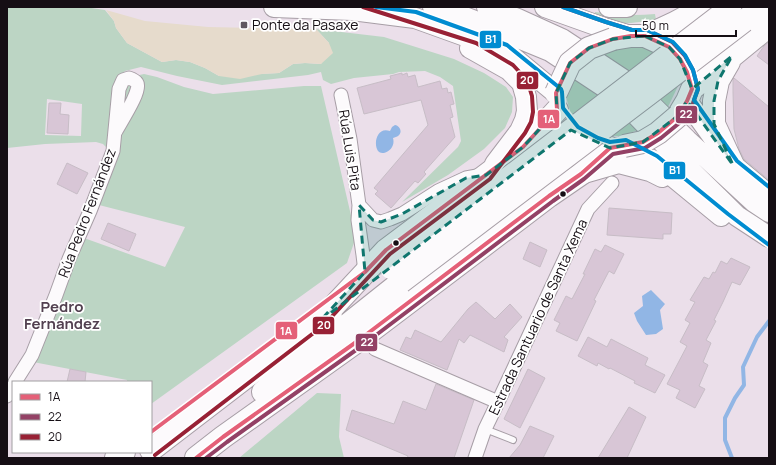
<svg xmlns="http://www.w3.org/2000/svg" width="776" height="465" font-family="Manrope,sans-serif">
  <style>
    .green { fill: #bcd5c4; fill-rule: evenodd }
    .sand { fill: #e6dbcc }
    .water { fill: #91b6e5 }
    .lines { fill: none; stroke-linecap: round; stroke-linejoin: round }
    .stream { stroke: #91b6e5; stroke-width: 4 }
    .building { fill: #d8c6d6; stroke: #c7bdc6 }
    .lane-casing { stroke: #a79ea6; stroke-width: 8 }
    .street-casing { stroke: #a79ea6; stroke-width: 15 }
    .primary-casing { stroke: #a79ea6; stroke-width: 22 }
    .highway-casing { stroke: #a79ea6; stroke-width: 24 }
    .lane { stroke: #fcfafc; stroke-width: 6 }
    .street { stroke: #fcfafc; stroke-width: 13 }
    .primary { stroke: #fcfafc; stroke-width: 20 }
    .highway { stroke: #fcfafc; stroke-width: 22 }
    .highway-bridge-casing { stroke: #a79ea6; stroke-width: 24; stroke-linecap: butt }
    .highway-bridge { stroke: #fcfafc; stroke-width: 22 }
    .bus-1-casing { stroke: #fff; stroke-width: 7 }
    .bus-2-casing { stroke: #fff; stroke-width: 7 }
    .bus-3-casing { stroke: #fff; stroke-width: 7 }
    .bus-4-casing { stroke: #fff; stroke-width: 7 }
    .bus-1 { stroke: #e46078; stroke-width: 4 }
    .bus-2 { stroke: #934165; stroke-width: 4 }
    .bus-3 { stroke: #982135; stroke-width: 4 }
    .bus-4 { stroke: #008cd1; stroke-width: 4 }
    .marked { fill: #0f766e; fill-opacity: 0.2; stroke: #0f766e; stroke-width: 3; stroke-dasharray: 8 5; stroke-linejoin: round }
    .poi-dot { fill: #60575f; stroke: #fff; stroke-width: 1.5 }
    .bus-dot { fill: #150e14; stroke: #fff; stroke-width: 1.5 }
    .labels { text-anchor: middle; stroke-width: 3.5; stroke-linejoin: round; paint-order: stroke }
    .poi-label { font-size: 14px; fill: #150e14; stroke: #fff; text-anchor: start }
    .street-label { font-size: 14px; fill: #150e14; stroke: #fff }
    .neighbourhood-label { font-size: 15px; font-weight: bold; fill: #524050; stroke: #fff }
    .line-badge { stroke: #fff; stroke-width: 1.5 }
    .badge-label { font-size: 11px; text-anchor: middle; font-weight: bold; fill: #fff }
  </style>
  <rect width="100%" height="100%" fill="#ebdfea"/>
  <path class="green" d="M7,7H85L105,10L114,21L116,28L127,43L162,62L176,60L190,62L205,68L219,76L279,73L293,64L305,63L321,64L329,43L316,29L384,37L454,59L484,73L506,87L513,97L512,112L505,128L484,149L448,175L402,202L458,147L461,141L453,86L440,77L425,71L399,72L393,74L354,78L331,84L323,80L321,72L308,75L222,85L177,76L141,67L125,71L116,83L108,149L103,144L96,142L45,144L7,148ZM47,99L82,104L81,136L45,135Z
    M595,12C616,15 635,16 655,14L656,20L631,23L612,24L594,20Z
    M643,46L660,53L673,67L678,86L668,107L631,74L603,54L622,47Z
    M144,74L157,77L184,87L213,94L304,86H321L356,237L347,263L151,404V382H127V380L33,362L84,238L165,267L185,227L99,205L117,158L123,92L135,76Z
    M572,78L594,93L638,130L621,136H610L588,131L571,114L566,97Z
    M317,393L341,394L339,437L344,458H239Z"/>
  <path class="sand" d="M106,10L145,21L208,27L316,29L329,43L333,53L321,64L305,63L293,64L279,73L262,74L240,79L219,76L205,68L190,62L176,60L162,62L127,43L116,28L114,21Z"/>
  <path class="water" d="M395,125C400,126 403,132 398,136C397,137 395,137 393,138C395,145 391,151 384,153C382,153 380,153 378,151C373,144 377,126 390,131L392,127Z
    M651,290L665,304L660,310L663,329L656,334L646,335L637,321L634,313L643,306L642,296Z"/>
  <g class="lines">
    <path class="stream" d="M732,458L725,440V418L735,398L744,385L743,367L757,337L769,321"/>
  </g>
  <path class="building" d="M769,42V65L757,56L764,46Z
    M402,73V75L407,73L408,77L415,75L418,87L440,81L442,89L447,88L448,93L451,92L454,104L450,105L453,117L450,118L455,137L424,172L426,174L418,183L415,181L391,208L375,194L378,191L374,188L428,125L421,100L364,114L357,88L391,79L390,76Z
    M734,78L769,107V180L744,159L739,149L734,129L733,92V79Z
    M49,103H61L60,114L69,115L68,134L47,133Z
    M67,163L88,173L77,194L57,184Z
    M609,208L672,213L671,234H663V239L607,235Z
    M108,223L136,234L129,251L101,239Z
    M530,242L547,250L540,267L523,259Z
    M605,245L624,254L614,274L609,271L594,300L596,301L577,341L556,331L560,323L554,320L566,296L572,299L585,274H583L595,249L601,252Z
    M731,258L750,267L740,285L732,282L723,302L714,320L716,321L706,340L711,343L703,362L708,365L699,386L705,389L695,408L676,398L680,390L667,384L687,346L680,342L690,323L685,320L695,302L690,300L704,277L709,279L713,272L715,273L721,261L727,264Z
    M476,302L495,319L510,304L522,317L504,337L508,340L504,352L470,335L464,343L459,339L447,370L400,350L406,337L411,339L415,330L441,342L468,309Z
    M588,337L607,347L611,339L648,358L645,365L665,375L655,393L634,383L635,381L610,368L609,369L598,363L597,366L578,356Z
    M70,369L86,372L85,382H67Z
    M528,369L545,378L520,428L504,419Z
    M436,384L474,400L454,458H407L408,456L346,430L352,410L394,424L403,401L426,410Z
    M629,407L646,417L627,458H598Z
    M530,426L554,436L543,458H509L520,445Z"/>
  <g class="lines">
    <g class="lane-casing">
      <path id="lane" d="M485,429L513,440"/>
    </g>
    <g class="street-casing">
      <path id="street" d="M341,95L350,139L359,205L358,220L363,255L365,272
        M359,205L373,220L381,222L390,219L402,214L438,191L466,178L477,176
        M375,349L498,402
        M15,382L32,355L56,295L69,259L90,211L113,151L119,89L123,80L129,78C132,79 135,80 137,83C142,90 120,123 116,131
        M7,396L13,386
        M475,458L485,429L498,402L588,209L612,183"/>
    </g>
    <g class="primary-casing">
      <path id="primary" d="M274,7L352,10L415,18L504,50L556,93
        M433,7L457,14L506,33L550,51L618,96L671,151L737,216L769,237
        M487,7L518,19L562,39L630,84L687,140L754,202L769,212
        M545,7L604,28L631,36
        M609,7H627
        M470,48L509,70L522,83L526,97L527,111L525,120L520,131L495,164
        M687,101L733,165L769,195
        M624,146L654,161L721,216
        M581,174L619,163L650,171L662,177"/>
    </g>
    <g class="highway-casing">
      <path id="highway" d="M744,21L762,7
        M645,36C665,28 685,19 702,7
        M613,39L631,36H645L669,47L680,59L684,66
        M729,62L718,81L714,101V124L733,165
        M678,116L687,101L692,89L769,26
        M320,321L386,250L486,175L523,147L557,110
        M263,392L401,282
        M151,450L331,312
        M116,458L124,452
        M196,458L223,437L359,340L549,196L581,174L610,148"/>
    </g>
    <use href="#lane" class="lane"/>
    <use href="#street" class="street"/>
    <use href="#primary" class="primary"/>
    <use href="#highway" class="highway"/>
    <g class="highway-bridge-casing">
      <path id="highway-bridge" d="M556,93L570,63L589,48L613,39
        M624,146L643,142L658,133L678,116
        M391,268L730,8
        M401,282L654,90L744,21"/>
    </g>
    <use href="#highway-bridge" class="highway-bridge"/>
    <g class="bus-1-casing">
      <path id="bus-1" d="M151,432L365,272L386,250L523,147L557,110L556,93L570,63L589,48L613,39L631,36H645L669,47L680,59L687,72L692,89L687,101L678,116L658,133L643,142L610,148L581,174L549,196L359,340L223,437L196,458"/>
    </g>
    <g class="bus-2-casing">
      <path id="bus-2" d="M206,458L227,442L363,345L553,201L584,179L613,154L645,148L661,138L683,120L693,103L698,89L693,70L685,56L672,42L647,30H632L606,22L563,7"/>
    </g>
    <g class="bus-3-casing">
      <path id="bus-3" d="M155,455L324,325L390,254L490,179L525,133L531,122L533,112L532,96L527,80L513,65L476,43L363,7"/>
    </g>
    <g class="bus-4-casing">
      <path id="bus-4" d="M376,7L416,12L507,45L561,89L562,92L563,108L578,127L598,138L610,142L626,140L657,156L728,214L769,245
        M563,7L606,22L632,30H647L673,42L685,55L693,70L698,89L694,100L737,161L769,187"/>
    </g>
    <use href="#bus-1" class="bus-1"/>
    <use href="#bus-2" class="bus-2"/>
    <use href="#bus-3" class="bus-3"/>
    <use href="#bus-4" class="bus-4"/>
  </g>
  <path class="marked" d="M645,36L669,47L680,59L692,89L732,56L718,81L714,101V124L733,165L687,101L678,116L643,142L610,148L571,130L320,321L365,272L359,205L373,220L381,222L402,214L466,178L486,175L523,147L557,110L556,93L570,63L589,48L613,39Z"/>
  <rect class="poi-dot" x="240" y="21" width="8" height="8" rx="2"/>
  <g class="bus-dot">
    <circle cx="563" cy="194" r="3.5"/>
    <circle cx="396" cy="243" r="3.5"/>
  </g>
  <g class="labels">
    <g class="poi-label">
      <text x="252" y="30">Ponte da Pasaxe</text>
    </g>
    <g class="street-label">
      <text transform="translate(350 150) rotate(81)" y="5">Rúa Luis Pita</text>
      <text transform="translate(87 213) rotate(-69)" y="5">Rúa Pedro Fernández</text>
      <text transform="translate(538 317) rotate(-65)" y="5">Estrada Santuario de Santa Xema</text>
    </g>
    <g class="neighbourhood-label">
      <text x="62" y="312">Pedro<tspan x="62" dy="17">Fernández</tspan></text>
    </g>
  </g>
  <g class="line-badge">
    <rect x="479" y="30" width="23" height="19" rx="4" fill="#008cd1"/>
    <rect x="516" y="71" width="23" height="19" rx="4" fill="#982135"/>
    <rect x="675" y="105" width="23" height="19" rx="4" fill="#934165"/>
    <rect x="537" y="109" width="23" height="20" rx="4" fill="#e46078"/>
    <rect x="663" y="161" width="23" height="19" rx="4" fill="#008cd1"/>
    <rect x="312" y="316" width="23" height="19" rx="4" fill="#982135"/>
    <rect x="275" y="321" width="23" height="19" rx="4" fill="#e46078"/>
    <rect x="355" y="333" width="23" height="19" rx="4" fill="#934165"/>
  </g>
  <g class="badge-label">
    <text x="491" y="43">B1</text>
    <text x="527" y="84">20</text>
    <text x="686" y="118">22</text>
    <text x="549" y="123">1A</text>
    <text x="675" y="174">B1</text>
    <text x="324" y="329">20</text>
    <text x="286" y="335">1A</text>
    <text x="367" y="346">22</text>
  </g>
  <rect width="776" height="465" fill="none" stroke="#150e14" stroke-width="16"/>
  <rect x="12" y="381" width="140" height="72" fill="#ffffff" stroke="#a19fa1"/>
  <rect x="20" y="394" width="20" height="6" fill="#e46078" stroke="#a19fa1"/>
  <text x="48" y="401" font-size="12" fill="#150e14">1A</text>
  <rect x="20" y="414" width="20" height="6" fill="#934165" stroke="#a19fa1"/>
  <text x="48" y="421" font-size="12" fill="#150e14">22</text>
  <rect x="20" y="434" width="20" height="6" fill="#982135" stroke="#a19fa1"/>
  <text x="48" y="441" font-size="12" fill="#150e14">20</text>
  <path d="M636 30v6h100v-6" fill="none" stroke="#150e14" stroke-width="2"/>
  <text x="642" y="30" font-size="12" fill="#150e14" stroke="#ffffff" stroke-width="3" paint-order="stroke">50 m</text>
</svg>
